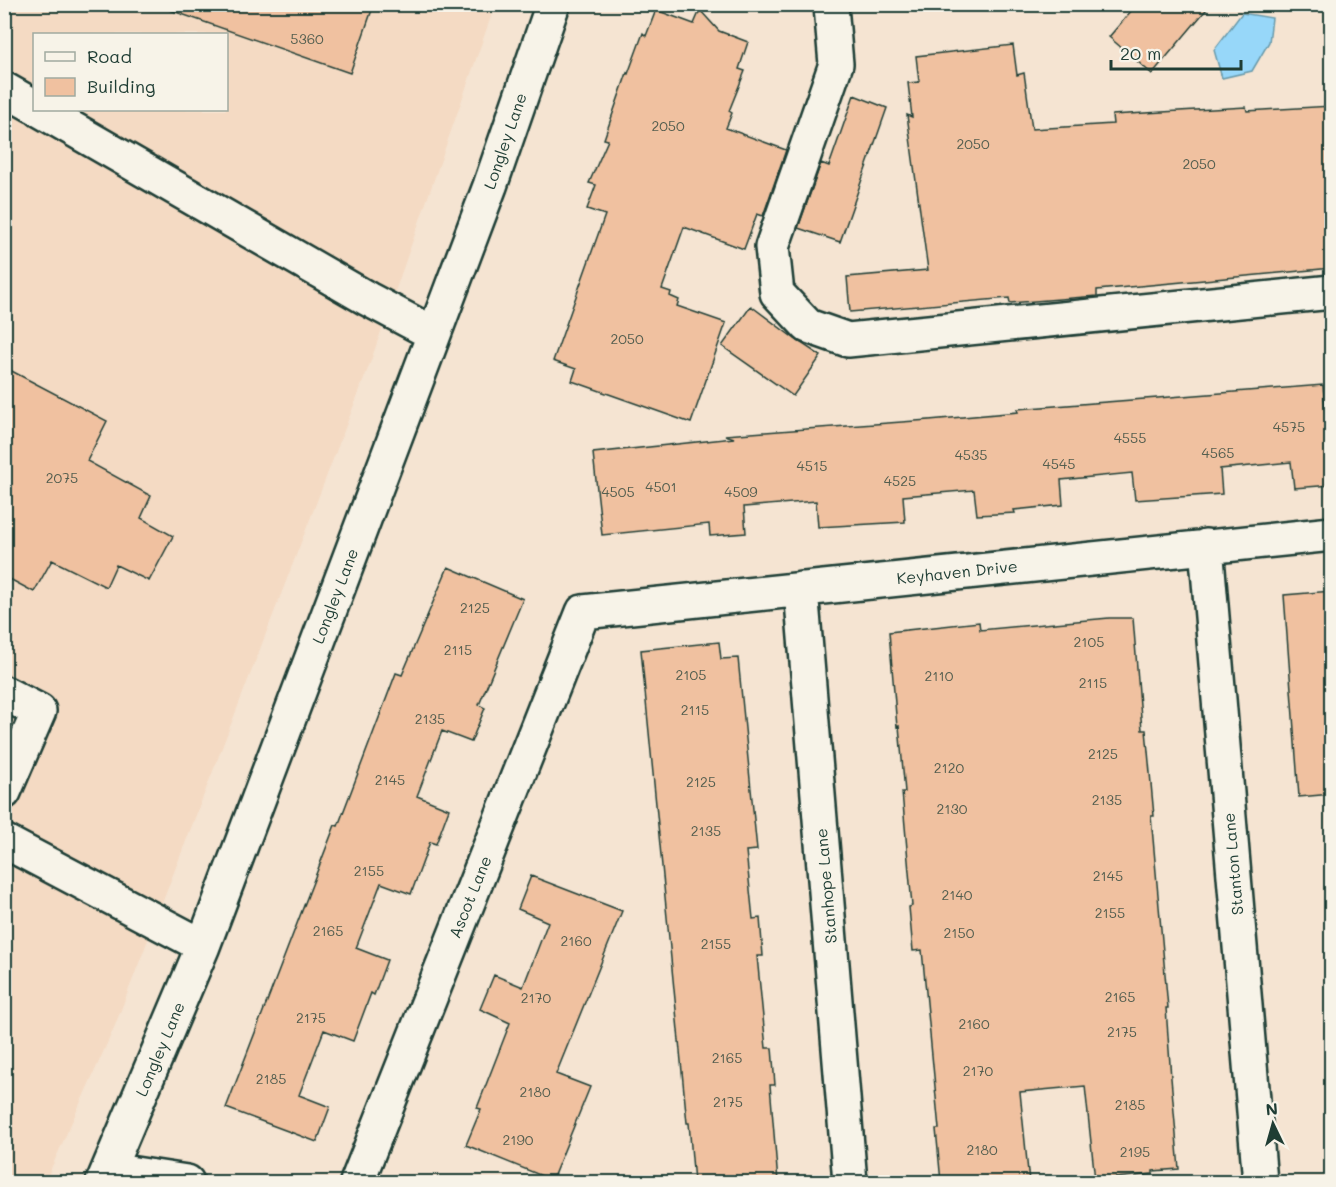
<svg xmlns="http://www.w3.org/2000/svg" width="1336" height="1187" font-family="Mali,sans-serif">
  <style>
    .built { fill: #f4dac3; fill-rule: evenodd }
    .water { fill: #97d7f9; stroke: #6799aa; stroke-width: 1.5 }
    .building { fill: #f0c1a0; stroke: #1f3d34; stroke-width: 1.5 }
    .lines { fill: none; stroke-linecap: round; stroke-linejoin: round }
    .minor-casing { stroke: #1f3d34; stroke-width: 38 }
    .minor { stroke: #f7f3e8; stroke-width: 33 }
    .labels { text-anchor: middle; stroke-width: 5; stroke-linejoin: round; paint-order: stroke }
    .number-label { font-size: 14px; fill: #535e4f }
    .street-label { font-size: 16px; fill: #1f3d34; stroke: #f7f3e8 }
  </style>
  <rect width="100%" height="100%" fill="#f5e4d2"/>
  <filter id="ink" filterUnits="userSpaceOnUse"><feTurbulence type="fractalNoise" baseFrequency=".0167" numOctaves="2"/><feDisplacementMap in="SourceGraphic" scale="12" xChannelSelector="R" yChannelSelector="G"/><feConvolveMatrix kernelMatrix="1 2 1 2 8 2 1 2 1" color-interpolation-filters="sRGB"/></filter>
  <g filter="url(#ink)">
    <path class="built" d="M5,5H495L369,366L114,1028L45,1182H5ZM34,34H226V110H34Z"/>
    <path class="water" d="M1242,13L1272,18L1269,42L1252,71L1222,78L1214,50Z"/>
    <path class="building" d="M171,4H374L350,73L170,10Z
      M1137,4H1211L1152,74L1109,37Z
      M656,10L694,24L700,10L719,31L748,42L739,69L745,71L729,111L732,113L726,128L786,150L763,216L757,214L744,249L684,227L662,289L671,292L670,296L679,300L677,306L726,323L691,423L572,381L576,369L553,361L605,215L587,209L596,185L589,183L608,140L604,139L627,73L628,74L643,33L646,36Z
      M1013,45L1017,75L1024,73L1032,129L1113,124L1112,115L1246,107L1247,111L1332,106V268L1097,290V296L1010,303L1009,298L850,312L847,277L928,270L907,115L912,117L908,83L919,82L916,56Z
      M854,95L887,108L840,242L798,228L821,163L829,166Z
      M751,306L795,339L821,356L793,396L722,346Z
      M4,367L107,421L87,461L151,496L141,518L173,536L149,581L116,565L106,587L52,560L34,592L4,576Z
      M1323,385L1332,485L1294,488L1291,462L1220,469L1222,494L1135,500L1132,473L1061,480L1063,505L1014,510L1015,513L977,515L974,490L903,496L905,522L818,527L816,501L744,507L746,533L710,536L709,524L602,535L593,453L734,438L725,435L929,420L1018,412L1017,409Z
      M448,567L523,599L479,705L485,708L471,742L442,731L417,796L449,809L436,844L430,842L411,894L381,883L356,948L387,960L374,995L371,993L353,1041L324,1030L299,1095L330,1107L317,1142L226,1108L335,825L338,826L396,673L402,675Z
      M1332,591V794L1299,797L1284,595Z
      M1109,618H1133L1142,730H1146L1154,816H1151L1168,1008H1166L1171,1078L1179,1169L1153,1171V1174L1095,1180L1085,1086L1020,1092L1029,1182H941L936,1129H939L922,950L913,951L909,907L912,906L902,792H905L899,726L897,727L889,632L979,622L980,630Z
      M719,642L721,659L738,658L757,850L746,851L753,919L760,918L763,956H757L766,1048H772L775,1085H770L778,1182H694L689,1123H687L641,650Z
      M531,876L622,911L556,1074L590,1087L552,1180L466,1145L481,1109L477,1108L510,1023L480,1009L494,975L523,987L548,922L518,909Z"/>
    <g class="lines">
      <g class="minor-casing">
        <path id="minor" d="M831,6L836,64L772,247L777,293L808,326L848,340L1332,292
          M4,89L34,106
          M40,110L368,299L434,334
          M1206,546L1260,1182
          M801,589L850,1182
          M4,693L39,711L4,792
          M4,841L203,946
          M109,1170L187,1182
          M103,1182L203,946L490,186L553,4
          M357,1182L583,612L1332,534"/>
      </g>
      <use href="#minor" class="minor"/>
    </g>
  </g>
  <g class="labels">
    <g class="number-label">
      <text x="307" y="44">5360</text>
      <text x="668" y="131">2050</text>
      <text x="973" y="149">2050</text>
      <text x="1199" y="169">2050</text>
      <text x="627" y="344">2050</text>
      <text x="1289" y="432">4575</text>
      <text x="1130" y="443">4555</text>
      <text x="1218" y="458">4565</text>
      <text x="971" y="460">4535</text>
      <text x="1059" y="469">4545</text>
      <text x="812" y="471">4515</text>
      <text x="62" y="483">2075</text>
      <text x="900" y="486">4525</text>
      <text x="661" y="492">4501</text>
      <text x="618" y="497">4505</text>
      <text x="741" y="497">4509</text>
      <text x="475" y="613">2125</text>
      <text x="1089" y="647">2105</text>
      <text x="458" y="655">2115</text>
      <text x="691" y="680">2105</text>
      <text x="939" y="681">2110</text>
      <text x="1093" y="688">2115</text>
      <text x="695" y="715">2115</text>
      <text x="430" y="724">2135</text>
      <text x="1103" y="759">2125</text>
      <text x="949" y="773">2120</text>
      <text x="390" y="785">2145</text>
      <text x="701" y="787">2125</text>
      <text x="1107" y="805">2135</text>
      <text x="952" y="814">2130</text>
      <text x="706" y="836">2135</text>
      <text x="369" y="876">2155</text>
      <text x="1108" y="881">2145</text>
      <text x="957" y="900">2140</text>
      <text x="1110" y="918">2155</text>
      <text x="328" y="936">2165</text>
      <text x="959" y="938">2150</text>
      <text x="576" y="946">2160</text>
      <text x="716" y="949">2155</text>
      <text x="1120" y="1002">2165</text>
      <text x="536" y="1003">2170</text>
      <text x="311" y="1023">2175</text>
      <text x="974" y="1029">2160</text>
      <text x="1122" y="1037">2175</text>
      <text x="727" y="1063">2165</text>
      <text x="978" y="1076">2170</text>
      <text x="271" y="1084">2185</text>
      <text x="535" y="1097">2180</text>
      <text x="728" y="1107">2175</text>
      <text x="1130" y="1110">2185</text>
      <text x="518" y="1145">2190</text>
      <text x="982" y="1155">2180</text>
      <text x="1135" y="1157">2195</text>
    </g>
    <g class="street-label">
      <text transform="translate(505 141) rotate(-71)" y="6">Longley Lane</text>
      <text transform="translate(957 572) rotate(-6)" y="6">Keyhaven Drive</text>
      <text transform="translate(335 596) rotate(-69)" y="6">Longley Lane</text>
      <text transform="translate(1233 864) rotate(-95)" y="6">Stanton Lane</text>
      <text transform="translate(826 886) rotate(-95)" y="6">Stanhope Lane</text>
      <text transform="translate(470 897) rotate(-68)" y="6">Ascot Lane</text>
      <text transform="translate(160 1049) rotate(-67)" y="6">Longley Lane</text>
    </g>
  </g>
  <rect width="1336" height="1187" fill="none" stroke="#f7f3e8" stroke-width="24"/>
  <rect x="12" y="12" width="1312" height="1163" fill="none" stroke="#1f3d34" stroke-width="2" filter="url(#ink)"/>
  <rect x="33" y="33" width="195" height="78" fill="#f7f3e8" stroke="#a1aaa0" stroke-width="1.5"/>
  <rect x="45" y="52" width="30" height="9" fill="#f7f3e8" stroke="#a1aaa0" stroke-width="1.5"/>
  <text x="87" y="63" font-size="18" fill="#1f3d34">Road</text>
  <rect x="45" y="78" width="30" height="18" fill="#f0c1a0" stroke="#a1aaa0" stroke-width="1.5"/>
  <text x="87" y="93" font-size="18" fill="#1f3d34">Building</text>
  <g transform="translate(1273 1124) rotate(355)" stroke="#f7f3e8" stroke-width="4.5" paint-order="stroke">
  <path d="M0-4.5L10 22L0 15L-10 22Z" fill="#1f3d34"/>
  <text y="-9" font-size="16" font-weight="bold" text-anchor="middle" fill="#1f3d34">N</text>
  </g>
  <path d="M1111 60v9h130v-9" fill="none" stroke="#1f3d34" stroke-width="3"/>
  <text x="1120" y="60" font-size="18" fill="#1f3d34" stroke="#f7f3e8" stroke-width="4.5" paint-order="stroke">20 m</text>
</svg>
